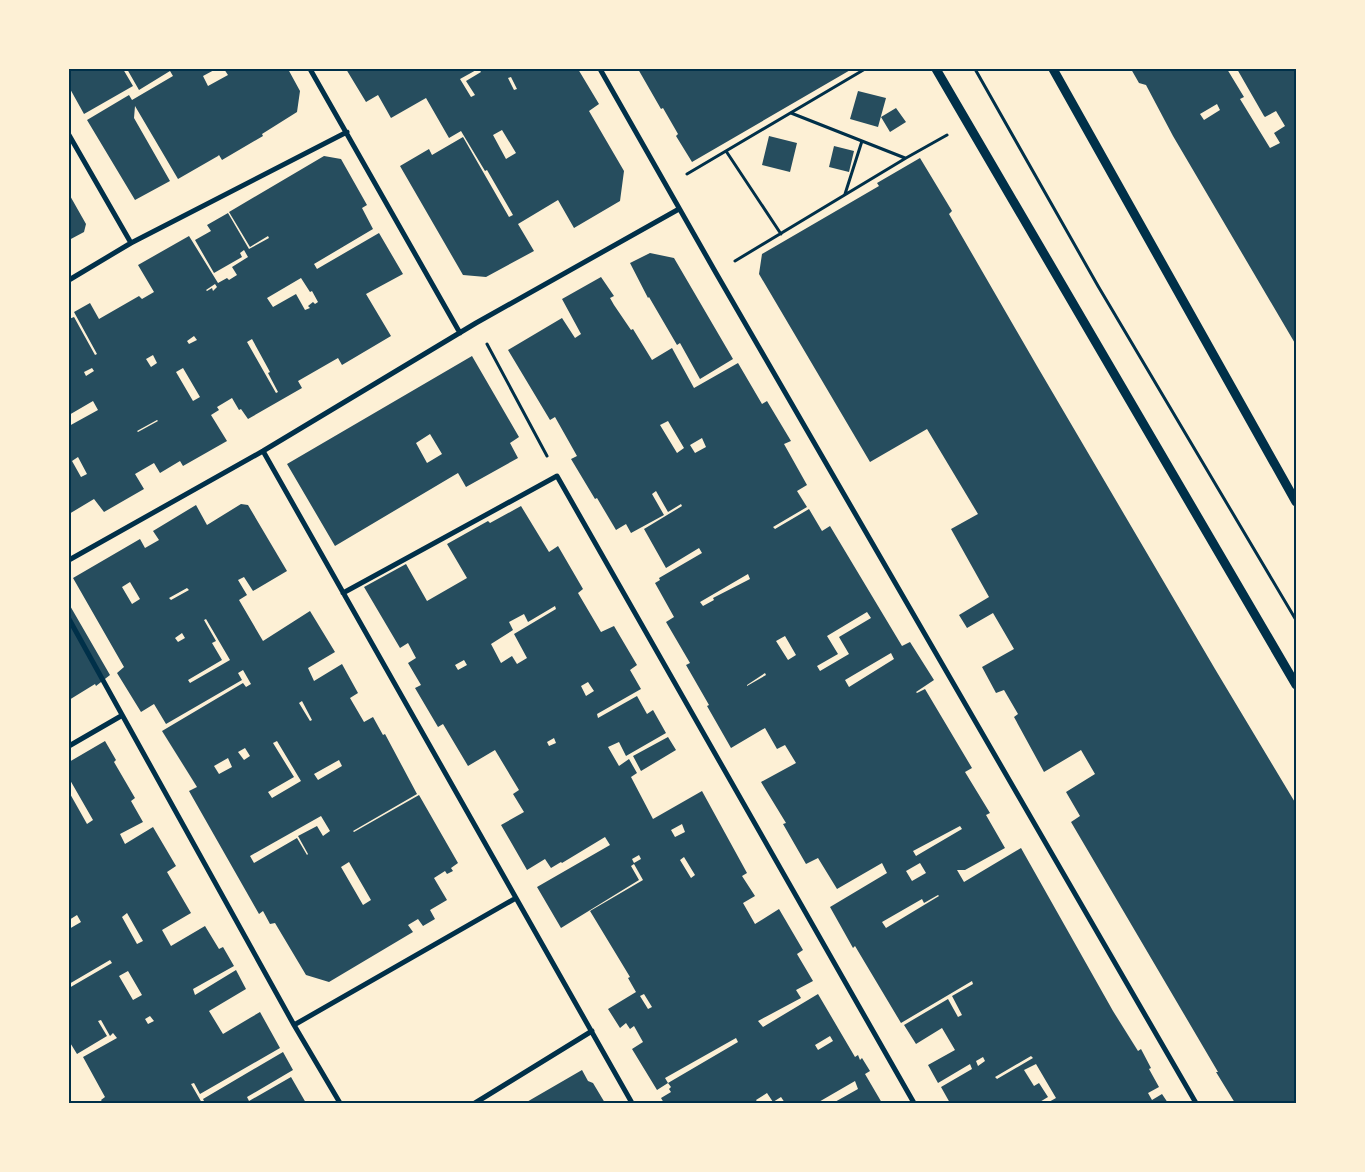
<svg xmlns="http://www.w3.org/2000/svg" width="1365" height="1172" font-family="Commissioner,sans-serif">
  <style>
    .building { fill: #264d5e; fill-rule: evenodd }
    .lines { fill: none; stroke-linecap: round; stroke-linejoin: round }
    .path { stroke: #003049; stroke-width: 3 }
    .minor { stroke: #003049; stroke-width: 5 }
    .tertiary { stroke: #003049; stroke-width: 9 }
    .neatline { fill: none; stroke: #003049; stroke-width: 2 }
  </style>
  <rect width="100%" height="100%" fill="#fdf0d5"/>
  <path class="building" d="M69,69H123L133,86L84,114L69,87Z
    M127,69H216L203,76L208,86L228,75L224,69H288L300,91L297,112L262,134L263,136L222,160L219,155L218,156L178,179L135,106L134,118L170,181L135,200L87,120L129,95L132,100L173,76L170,71L139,90Z
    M346,69H478L460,79L471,97L475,95L466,81L481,72L479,69H578L599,104L589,111L624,171L620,201L574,228L558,200L518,224L534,251L486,277L463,275L400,166L429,149L432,155L463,137L509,217L513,215L487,170L485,171L461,131L449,138L426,98L391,118L378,95L366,102ZM511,77L517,89L514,90L508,78ZM502,130L516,153L506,159L493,135Z
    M638,69H852L692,162L676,136L678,134L663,108L661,109Z
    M1131,69H1227L1244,97L1240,99L1270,148L1280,143L1274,133L1285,126L1276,111L1265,117L1264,116L1237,69H1296V345L1173,136L1146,85L1139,83ZM1217,104L1220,110L1204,120L1200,114Z
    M858,91L886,98L878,127L850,119Z
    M896,108L906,122L890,132L881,117Z
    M769,136L797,143L790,172L762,165Z
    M834,146L854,151L849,172L829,167Z
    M324,156L341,159L367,205L362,208L373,229L314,264L317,269L379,233L403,274L366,294L391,336L342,365L338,358L298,381L302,388L248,419L241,409L239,410L232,398L217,407L219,410L211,415L227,441L183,466L180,461L160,473L154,463L135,474L144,489L104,512L94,499L69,514V426L98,410L93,401L69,415V319L74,317L95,355L97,354L74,312L90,303L99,319L139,296L142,299L154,292L138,265L189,236L218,283L227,278L229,280L237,275L232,267L248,257L244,250L240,253L242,257L214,273L195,240L211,231L207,225L228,213L249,249L269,238L268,236L250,247L229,212ZM301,278L310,292L312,291L318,302L315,304L313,302L308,306L310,308L305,310L296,294L273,307L267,298ZM215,284L217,287L213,291L212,288L207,291L206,290ZM194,336L197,340L189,344L187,341ZM252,339L270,372L268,373L278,392L276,393L247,342ZM153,355L157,363L151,367L146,359ZM92,368L94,371L86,376L84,372ZM183,368L200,397L193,401L176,372ZM157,420L158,421L138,432L137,431ZM78,457L87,474L81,477L72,461Z
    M920,158L952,211L949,214L1037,366L1215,669L1296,804V1103H1235L1216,1072H1218L1071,822L1080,816L1066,792L1095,774L1081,750L1044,772L1014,717L1018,714L1004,690L996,693L982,667L1014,649L993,613L967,628L959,615L989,597L951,529L978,514L927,429L870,462L759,274L762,254L879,186L877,183Z
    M69,194L86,224L84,232L69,240Z
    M650,253L674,258L733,359L700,379L680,343L677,345L649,297L648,298L630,263Z
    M601,277L614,296L610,298L614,305L631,330L633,329L652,360L672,348L694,388L738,363L762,404L767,401L791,441L784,444L807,485L797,491L807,507L773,527L775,529L809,509L822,531L830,526L902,646L910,642L934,680L916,692L917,693L925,689L972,768L965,772L990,813L986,815L1005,848L965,870H957L964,882L1021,848L1113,1011L1138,1051L1141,1049L1151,1068L1149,1069L1159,1087L1148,1093L1152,1100L1162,1094L1168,1103H1047L1056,1098L1036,1064L1024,1070L1034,1086L1039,1083L1048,1097L1038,1103H950L941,1087L972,1069L970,1064L938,1083L928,1065L955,1050L942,1028L916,1044L904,1025L948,999L958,1017L962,1015L952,996L973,984L972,981L901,1023L855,946L853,948L830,907L887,873L882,863L837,889L818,858L806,864L783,824L786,823L761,782L796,763L785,745L777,749L765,728L731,748L707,706L709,705L686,665L690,663L666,622L674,617L655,583L660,580L659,578L702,553L699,548L666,568L644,529L682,506L681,504L668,512L656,491L652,494L664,515L631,533L626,524L616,530L597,498L595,499L571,459L577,456L555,417L550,420L508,350L562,318L575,338L581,334L562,299ZM668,421L684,448L677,453L660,425ZM702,438L706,447L695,453L690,445ZM748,574L750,579L713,598L714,600L703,606L700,602ZM867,612L871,618L839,637L849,654L820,671L817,666L838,654L827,636ZM785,636L796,655L788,660L776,641ZM891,653L894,659L849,687L845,680ZM765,673L766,675L747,686V685ZM960,826L962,829L916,856L913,851ZM920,863L926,873L912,881L906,871ZM938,895L939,896L886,928L882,922L922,899L924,903ZM1031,1056L1033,1058L997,1079L995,1077ZM983,1057L985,1061L978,1066L976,1061Z
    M472,356L519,437L510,443L518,458L466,487L458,473L335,546L287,464ZM430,434L442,454L427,463L416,443Z
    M241,504L248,505L287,571L253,591L244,577L238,580L247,595L239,600L263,641L310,611L335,652L308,668L314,681L342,664L358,693L350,698L364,722L373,717L383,735L385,734L417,794L353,831L354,832L419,795L458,863L451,868L453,871L447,874L445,871L434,878L447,900L430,910L435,919L423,926L418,919L408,925L413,932L329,982L306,975L275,923L270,924L263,911L259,914L189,791L197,787L162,731L243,683L246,687L251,684L243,670L238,673L242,680L166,724L154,704L141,712L117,673L124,667L73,578L140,539L145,548L159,540L153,531L196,505L207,525ZM130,582L140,599L132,604L122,587ZM187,588L189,590L171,600L169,598ZM206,619L230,660L190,683L188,680L222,660L212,643L216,641L204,620ZM182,633L185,638L178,642L175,638ZM302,701L312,720L310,721L299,703ZM277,741L301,781L272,798L268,792L294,777L273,743ZM245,748L250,756L244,760L238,752ZM228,758L232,767L219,774L214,766ZM339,760L342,766L318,780L314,774ZM321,816L330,831L323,836L317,826L298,836L308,854L307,855L297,838L254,863L250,856ZM349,862L371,900L363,905L341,867Z
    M521,506L549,552L558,546L583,589L578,593L601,632L614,626L637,665L630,670L641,689L597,714L598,718L637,696L647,714L653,710L666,733L626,756L619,742L608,747L619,766L629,759L637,773L631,777L653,819L702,791L747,873L742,876L755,896L743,903L755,924L779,909L803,950L797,954L813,981L796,990L801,998L758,1021L763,1027L818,994L855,1057L858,1055L860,1060L862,1058L870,1071L865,1074L882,1103H833L858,1089L855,1081L817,1103H785L781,1097L773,1102L767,1093L756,1100L758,1103H664L661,1098L671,1092L669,1089L671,1087L668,1083L657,1090L632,1049L643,1042L634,1026L630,1029L626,1023L620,1028L608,1009L636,992L628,978L630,977L590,911L643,880L634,864L631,866L639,880L561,928L537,887L610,845L605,837L562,863L561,862L551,868L545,859L527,870L501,825L524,812L513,794L519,790L495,750L468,766L443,724L438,727L415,688L421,685L408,663L416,658L408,643L400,648L364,587L406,564L427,601L467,578L447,544L488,521L490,523ZM555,606L556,609L514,634L527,658L517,664L512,656L501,663L491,644L513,630L509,622L524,614L528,622ZM464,660L467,665L458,670L455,665ZM588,682L594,691L586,696L581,686ZM554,738L556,743L549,746L547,742ZM682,824L685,832L675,837L671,830ZM639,855L641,859L634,863L632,859ZM684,857L695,875L691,878L680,860ZM644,994L652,1007L648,1009L640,996ZM830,1036L833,1041L818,1050L815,1045ZM736,1038L738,1042L668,1083L665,1078Z
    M69,604L110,675L96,686L95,684L69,700Z
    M668,737L676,750L641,771L633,756Z
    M105,741L116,760L114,762L135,798L131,801L143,822L120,834L125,844L153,827L176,866L167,872L191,913L162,930L171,946L205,926L219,949L223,947L234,966L193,989L195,995L236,970L246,989L209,1011L223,1034L260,1012L280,1048L200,1094L194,1083L191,1084L202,1103H103L101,1100L105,1097L83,1057L117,1038L113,1033L110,1036L101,1020L98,1021L107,1036L77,1054L69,1041V988L112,963L110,960L69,984V929L81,922L77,915L69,920V792L87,824L93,820L70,780L69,781V762ZM127,913L143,941L137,944L122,917ZM128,971L142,995L133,1000L119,976ZM150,1016L154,1021L148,1024L145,1019Z
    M283,1052L293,1070L247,1097L249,1101L291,1077L306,1103H205L203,1099Z
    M582,1070L588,1081L593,1083L605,1103H525Z"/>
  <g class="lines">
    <path class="path" d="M975,69L1098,286L1296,620
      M791,113L905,158
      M726,151L781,234
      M687,174L865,69
      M845,194L862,141
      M735,261L906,158L947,135
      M487,344L547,456"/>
    <path class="minor" d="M310,69L460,333
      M600,69L716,273L1196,1103
      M69,135L131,243
      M69,280L131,243L347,132
      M263,451L632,1103
      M69,560L263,451L476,323L679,209
      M343,593L557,476L914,1103
      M69,619L294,1025L340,1103
      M69,746L121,716
      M294,1025L516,898
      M475,1103L592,1031"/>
    <path class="tertiary" d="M936,69L1296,685
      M1053,69L1296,502"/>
  </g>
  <rect width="1365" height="1172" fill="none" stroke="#fdf0d5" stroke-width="140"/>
  <rect x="70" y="70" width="1225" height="1032" class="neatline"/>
</svg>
